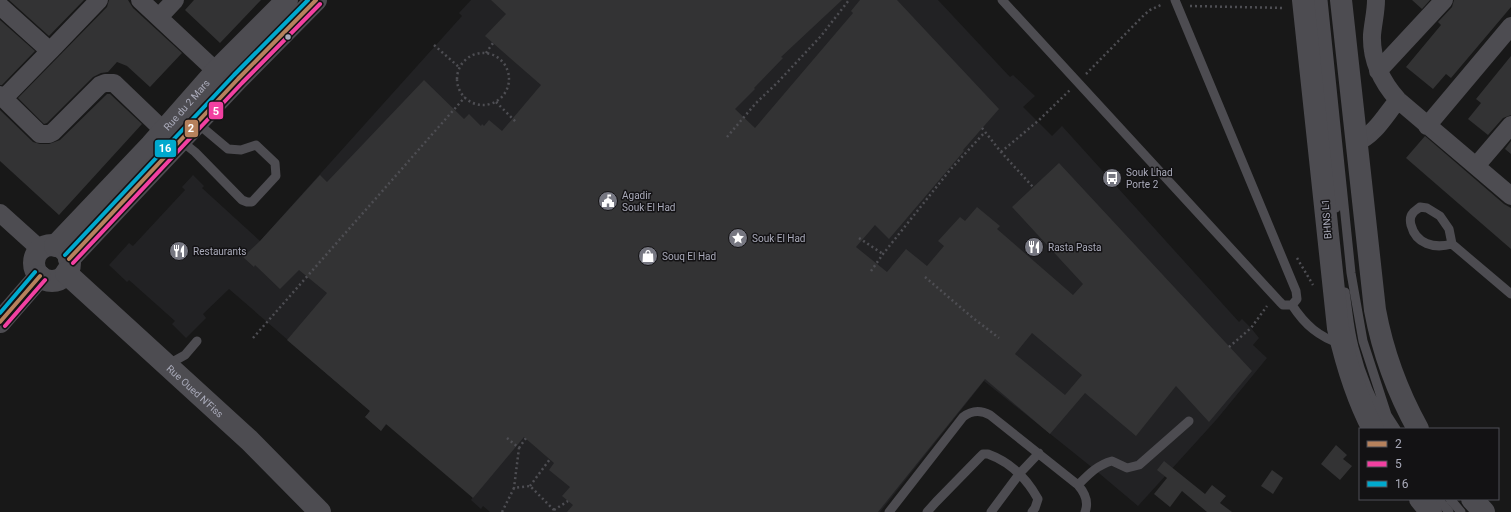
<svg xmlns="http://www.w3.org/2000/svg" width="1511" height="512" font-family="Roboto,sans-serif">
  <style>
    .built { fill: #222224 }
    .building { fill: #333334; fill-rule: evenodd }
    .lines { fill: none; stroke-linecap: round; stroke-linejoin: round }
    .path { stroke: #4e4e53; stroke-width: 2.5; stroke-dasharray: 2 3; stroke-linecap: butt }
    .service { stroke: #4d4c51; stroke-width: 9 }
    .minor { stroke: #4d4c51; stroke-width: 18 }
    .tertiary { stroke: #4d4c51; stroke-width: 22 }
    .bus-1-casing { stroke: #131214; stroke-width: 7 }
    .bus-2-casing { stroke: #131214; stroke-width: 7 }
    .bus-3-casing { stroke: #131214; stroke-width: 7 }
    .bus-1 { stroke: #b6815c; stroke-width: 4 }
    .bus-2 { stroke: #f240a1; stroke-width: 4 }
    .bus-3 { stroke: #00a9ce; stroke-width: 4 }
    .bus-dot { fill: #a9aab9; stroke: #131214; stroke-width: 1.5 }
    .labels { text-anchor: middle; stroke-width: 3; stroke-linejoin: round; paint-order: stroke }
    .street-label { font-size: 10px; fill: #a9aab9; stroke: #131214 }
    .poi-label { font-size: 10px; fill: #a9aab9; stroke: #131214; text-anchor: start }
    .line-badge { stroke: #131214; stroke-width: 1.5 }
    .badge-label { font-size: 11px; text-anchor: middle; font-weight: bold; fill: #fff }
  </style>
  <rect width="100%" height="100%" fill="#181818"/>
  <path class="built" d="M471,0H938L1010,77L1013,75L1035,96L1023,107L1052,136L1062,126L1239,322L1242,319L1251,328L1259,338L1253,345L1267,358L1217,419L1138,506L1094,469L984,381L880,512H490L483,506L481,509L471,500L473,497L387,424L381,431L365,417L370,411L229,289L203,314L206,318L186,338L172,324L175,321L129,280L127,282L109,265L129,243L133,246L185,190L182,187L193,175L204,186L202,188L260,241L462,16L459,13Z"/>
  <path class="building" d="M9,0H84L49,36Z
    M109,0H128L133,8L182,53L150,87L127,66L117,62L108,72L101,73L93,77L47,123L44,124L18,98L107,7Z
    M194,0H261L220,43L185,10Z
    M491,0H842L781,57L783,58L754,88L755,89L735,109L755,128L853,13L851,11L860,0H897L999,109L963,150L964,151L889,239L875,225L856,247L887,272L906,249L927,266L944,246L938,241L960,217L965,221L977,207L1000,226L997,229L1073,295L1083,284L1012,207L1059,163L1252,371L1209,422L1176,386L1136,436L1085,393L1050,434L985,379L878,512H567L573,505L562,496L570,487L549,470L554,463L524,437L473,498L386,424L381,431L365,417L370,411L287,340L327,293L299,270L280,289L255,265L254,267L243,257L260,241L320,175L327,182L424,80L464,119L469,114L481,126L482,124L484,126L489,120L502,131L541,85L485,36L506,14ZM1032,333L1082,375L1065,395L1015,354Z
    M1412,0H1430L1422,9Z
    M1454,0H1511V7L1451,78L1446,74L1433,89L1406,67L1441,25L1438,22L1452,7Z
    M0,20L35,51L2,85H0Z
    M1511,56V115L1503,118L1488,135L1468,119L1481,103L1476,99Z
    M107,94H110L142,124L59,215L0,161V110L33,142L40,144H49L60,140Z
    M1425,136L1504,204L1511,208V249L1406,158Z
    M1511,141V154L1505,149Z
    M1336,445L1347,455L1343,459L1352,466L1340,480L1321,464Z
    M1164,461L1205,494L1212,485L1226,496L1220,503L1232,512H1207L1182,491L1170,507L1154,494L1167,478L1157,470Z
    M1272,470L1283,478L1273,494L1261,486Z"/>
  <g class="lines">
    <path class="path" d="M1190,6L1285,8
      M434,45L460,68
      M486,53L493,43
      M457 79a26 26 0 1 1 52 0a26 26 0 1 1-52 0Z
      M1086,74L1144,15L1150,10L1163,4
      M496,102L517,123
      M982,128L1001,152L1033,187
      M727,137L756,103L777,83L821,36L849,0
      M1001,152L1038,121L1070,90
      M859,238L883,254
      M1297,258L1313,285
      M871,271L883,254L950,170L985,132
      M925,277L973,318L999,338
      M253,338L465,97
      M1229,347L1251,328L1267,306
      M507,438L519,448L514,488
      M519,448L526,438
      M530,486L550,459
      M554,510L568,501
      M502,512L514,488L530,486L554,510V512"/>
    <path class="service" d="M1002,0L1280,302L1283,305H1292L1297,299L1296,291L1175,0
      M1316,0L1332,160L1336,208
      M1323,0L1351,273L1363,341L1387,415L1396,429
      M180,140L195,152L242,200L247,202H252L276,176L275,163L256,145L241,150L228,149L197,123
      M1452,244C1434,249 1416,244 1411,225C1410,221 1410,216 1413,213C1414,211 1418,209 1420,207L1427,208L1440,216L1449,229L1452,244L1511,294
      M1345,292C1348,310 1349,329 1354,347C1361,375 1373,404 1388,429
      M1292,305C1305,325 1319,337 1341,344
      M167,365L185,355L197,341
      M1078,485C1088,475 1097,465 1112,461L1127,468L1139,465L1189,421
      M1438,499L1449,512
      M1450,499L1461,512
      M889,512L963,417C972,410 981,410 990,415L1078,485C1085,493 1089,502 1085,512
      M927,512L936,502L979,458L983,454H988C1010,462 1027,479 1038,499L1035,508L1032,512
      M991,512L1020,473L1039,453"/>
    <path class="minor" d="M140,0L216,71
      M1376,0C1376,12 1373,23 1372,35C1371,60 1382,82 1398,100L1511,196
      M0,6L50,51L99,0
      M159,17L175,0
      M1378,71L1444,0
      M0,95L40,134H49L53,132L100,85L105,83H114L163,130
      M4,98L50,51
      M1427,126L1511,26
      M1357,142C1375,135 1386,114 1398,100
      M1476,166L1511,125
      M0,213L40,249"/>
    <g class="tertiary">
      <path d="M1303,0L1338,328C1346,363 1356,397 1373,429"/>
      <path d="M1341,0L1375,310C1383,353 1397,391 1418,429"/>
      <circle cx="52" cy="263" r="18"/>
      <path id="s1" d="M55,246L151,145L216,71L287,0"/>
      <path d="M69,259L238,79L316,0"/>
      <path id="s2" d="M66,273L249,440L320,512"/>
      <path d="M0,322L40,276"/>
      <path d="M1420,499L1431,512"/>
      <path d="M1472,499L1484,512"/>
    </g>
    <g class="bus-1-casing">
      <path id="bus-1" d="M69,259L238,79L316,0
        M0,322L40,276"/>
    </g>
    <g class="bus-2-casing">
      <path id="bus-2" d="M73,263L242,83L320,4
        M5,326L45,280"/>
    </g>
    <g class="bus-3-casing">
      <path id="bus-3" d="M65,255L234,75L308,0
        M0,313L35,272"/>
    </g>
    <use href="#bus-1" class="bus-1"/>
    <use href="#bus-2" class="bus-2"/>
    <use href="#bus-3" class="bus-3"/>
  </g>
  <defs>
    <g id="bus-disc" transform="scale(1)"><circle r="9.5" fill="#767781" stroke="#131214"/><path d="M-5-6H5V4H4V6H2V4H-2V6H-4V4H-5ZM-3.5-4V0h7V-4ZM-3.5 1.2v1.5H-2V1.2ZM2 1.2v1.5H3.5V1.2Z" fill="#fff"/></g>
    <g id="civic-disc" transform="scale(1)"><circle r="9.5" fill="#767781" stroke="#131214"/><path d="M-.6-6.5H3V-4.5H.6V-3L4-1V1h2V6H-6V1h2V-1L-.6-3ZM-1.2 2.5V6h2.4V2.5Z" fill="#fff"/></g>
    <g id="sight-disc" transform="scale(1)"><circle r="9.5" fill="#767781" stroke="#131214"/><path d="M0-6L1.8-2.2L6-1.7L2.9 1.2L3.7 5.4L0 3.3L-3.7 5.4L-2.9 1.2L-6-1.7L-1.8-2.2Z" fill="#fff"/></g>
    <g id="restaurant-disc" transform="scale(1)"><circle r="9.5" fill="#767781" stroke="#131214"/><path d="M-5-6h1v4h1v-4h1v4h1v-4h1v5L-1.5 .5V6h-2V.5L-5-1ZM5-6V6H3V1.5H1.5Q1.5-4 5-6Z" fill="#fff"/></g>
    <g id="shop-disc" transform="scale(1)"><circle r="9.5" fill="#767781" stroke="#131214"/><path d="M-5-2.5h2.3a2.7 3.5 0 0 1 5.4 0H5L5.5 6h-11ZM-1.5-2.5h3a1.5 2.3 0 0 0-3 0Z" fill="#fff"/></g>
  </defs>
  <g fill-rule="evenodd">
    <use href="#bus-disc" x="1112" y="178"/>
    <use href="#civic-disc" x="608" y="201"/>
    <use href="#sight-disc" x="738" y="238"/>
    <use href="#restaurant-disc" x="1034" y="247"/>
    <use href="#restaurant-disc" x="179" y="251"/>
    <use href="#shop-disc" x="648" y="256"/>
  </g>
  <circle class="bus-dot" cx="288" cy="37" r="3.5"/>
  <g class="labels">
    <g class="street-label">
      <text dy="4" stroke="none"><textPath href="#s1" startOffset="193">Rue du 2 Mars</textPath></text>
      <text transform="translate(1326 219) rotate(-94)" y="4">BHNS L1</text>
      <text dy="4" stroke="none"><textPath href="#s2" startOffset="175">Rue Oued N'Fiss</textPath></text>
    </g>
    <g class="poi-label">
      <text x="1126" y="176">Souk Lhad<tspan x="1126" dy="12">Porte 2</tspan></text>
      <text x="622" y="199">Agadir<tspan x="622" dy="12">Souk El Had</tspan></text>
      <text x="752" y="242">Souk El Had</text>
      <text x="1048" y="251">Rasta Pasta</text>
      <text x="193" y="255">Restaurants</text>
      <text x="662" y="260">Souq El Had</text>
    </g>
  </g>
  <g class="line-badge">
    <rect x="208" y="101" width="16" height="19" rx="4" fill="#f240a1"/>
    <rect x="184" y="119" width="15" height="19" rx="4" fill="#b6815c"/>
    <rect x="154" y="139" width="23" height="19" rx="4" fill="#00a9ce"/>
  </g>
  <g class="badge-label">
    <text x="216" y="115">5</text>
    <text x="191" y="132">2</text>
    <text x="165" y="152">16</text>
  </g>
  <rect x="1359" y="428" width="140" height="72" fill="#131214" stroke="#4f4f56"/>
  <rect x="1367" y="441" width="20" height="6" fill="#b6815c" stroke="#4f4f56"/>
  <text x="1395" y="448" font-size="12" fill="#a9aab9">2</text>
  <rect x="1367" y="461" width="20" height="6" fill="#f240a1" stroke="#4f4f56"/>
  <text x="1395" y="468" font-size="12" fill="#a9aab9">5</text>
  <rect x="1367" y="481" width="20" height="6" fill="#00a9ce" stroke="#4f4f56"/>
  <text x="1395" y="488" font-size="12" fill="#a9aab9">16</text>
</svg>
